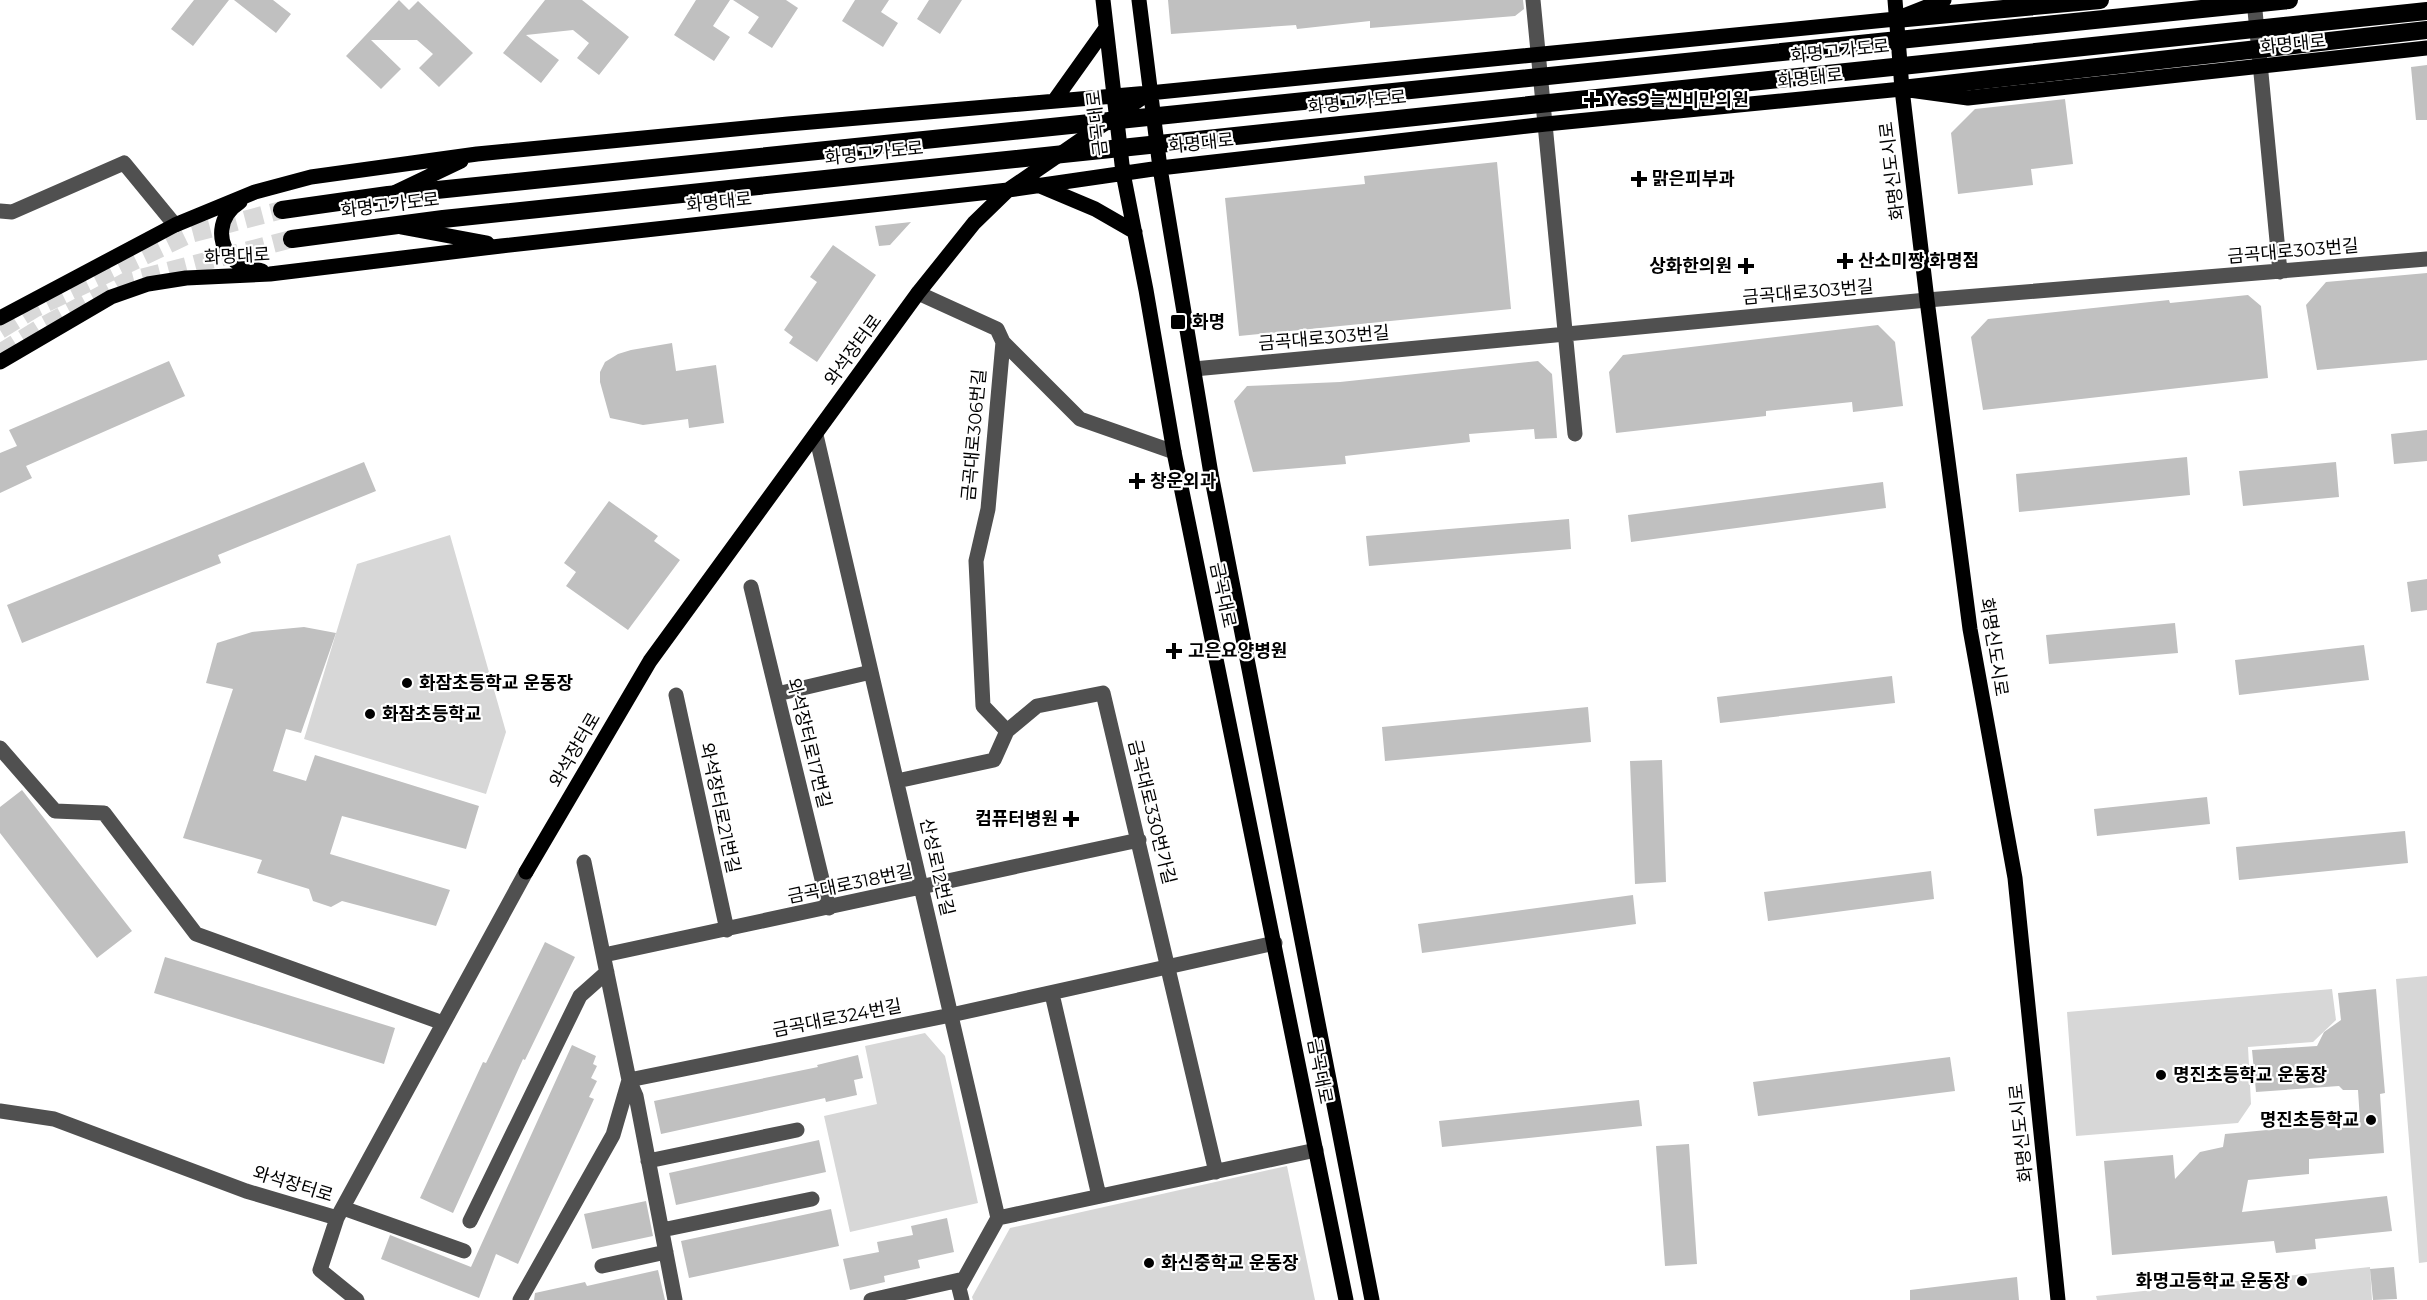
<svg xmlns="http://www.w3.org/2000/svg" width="2427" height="1300" font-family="Montserrat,'Noto Sans KR',sans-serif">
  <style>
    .green { fill: #d7d7d7 }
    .building { fill: #c0c0c0 }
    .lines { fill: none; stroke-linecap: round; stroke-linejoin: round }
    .highway-tunnel { stroke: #d9d9d9; stroke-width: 18; stroke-dasharray: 18 9; stroke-linecap: butt }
    .minor { stroke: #505050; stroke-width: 15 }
    .major { stroke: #000; stroke-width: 15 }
    .highway { stroke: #000; stroke-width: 18 }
    .poi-dot { fill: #000; stroke: #fff; stroke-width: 2 }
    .labels { text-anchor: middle; stroke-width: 4.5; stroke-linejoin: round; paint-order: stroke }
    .street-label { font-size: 18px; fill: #000; stroke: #fff }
    .poi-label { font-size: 18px; font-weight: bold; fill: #000; stroke: #fff; text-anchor: start }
  </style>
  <rect width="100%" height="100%" fill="#fff"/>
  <path class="green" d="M450,535L506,732L486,794L304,739L357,564Z
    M2427,976V1262L2419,1263L2396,979Z
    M2332,989L2336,1020L2313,1042L2248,1047L2251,1104L2238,1123L2076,1136L2067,1012Z
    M925,1033L945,1056L978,1203L850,1232L824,1116L877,1104L865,1046Z
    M1287,1166L1315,1300H973L972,1297L1010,1228Z
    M2370,1267L2372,1300H2097L2096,1296Z"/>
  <path class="building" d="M194,0H229L193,46L171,29Z
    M234,0H273L291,14L276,33Z
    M399,0L409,10L418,1L473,53L439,87L419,68L433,54L417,40H371L401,69L381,89L346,56Z
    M545,0H582L629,37L599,75L577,58L589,43L573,30L526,35L559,60L541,83L503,53Z
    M696,0H730L713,26L730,37L714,61L674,35Z
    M733,0H786L798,8L772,48L748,33L759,17Z
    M855,0H889L881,12L898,23L883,47L842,21Z
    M929,0H962L940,34L917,19Z
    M1168,0H1523L1524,9L1515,16L1370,28V21L1297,29L1296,25L1171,34Z
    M2427,65V120H2416L2411,67Z
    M2065,99L2073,164L2031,169L2033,185L1958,194L1951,133L1975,109Z
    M1497,162L1511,309L1239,336L1225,198L1365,184L1364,176Z
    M911,222L890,245L879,246L875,226Z
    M833,245L876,275L817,362L789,343L793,337L784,330L817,282L810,277Z
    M2427,273V360L2317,370L2306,305L2326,282Z
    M2248,295L2261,306L2268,378L1983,410L1971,337L1988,319L2169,300L2170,303Z
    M1878,325L1895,342L1903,406L1853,412L1852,402L1766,411V416L1616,433L1609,372L1623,355Z
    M672,343L676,371L716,365L724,423L689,428L688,419L643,425L610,418L600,382V372L605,362L618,354L631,350Z
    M169,361L185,396L26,466L32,478L0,493V453L17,446L9,430Z
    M1538,361L1552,374L1557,438L1535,439L1534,429L1469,434L1470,442L1345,456L1346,464L1253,472L1234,401L1247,386L1340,382Z
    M2427,430V461L2394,464L2391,434Z
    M2187,457L2190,495L2019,512L2016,474Z
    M364,462L376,491L218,555L221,563L22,643L7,605Z
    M2336,462L2339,497L2243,506L2239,471Z
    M1883,482L1886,508L1631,542L1628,515Z
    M609,501L658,536L654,541L680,560L628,630L566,586L576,572L564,563Z
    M1569,519L1571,549L1369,566L1366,536Z
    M2427,579V610L2411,612L2407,582Z
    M2175,623L2178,653L2049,664L2046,635Z
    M304,627L336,633L301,733L286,729L273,771L306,781L315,755L479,806L466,849L342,816L330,854L450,890L436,926L342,901L331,907L313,901L309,889L257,873L262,860L183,838L233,689L206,683L217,643L252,632Z
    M2364,645L2369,680L2239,695L2235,660Z
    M1892,676L1895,703L1720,723L1717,697Z
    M1588,707L1591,742L1385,761L1382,727Z
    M1662,760L1666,882L1635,884L1630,761Z
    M22,790L132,931L97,958L0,833V807Z
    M2207,797L2210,824L2097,836L2094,809Z
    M2405,831L2408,863L2239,880L2236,847Z
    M1931,871L1934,899L1768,921L1764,892Z
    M1633,895L1636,924L1422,953L1418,924Z
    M545,942L575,957L525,1060L523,1059L453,1213L420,1198L483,1062L486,1063Z
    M165,957L395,1028L384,1064L154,993Z
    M2376,989L2385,1093L2380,1094L2384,1153L2309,1159V1174L2248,1180L2242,1212L2387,1196L2392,1231L2315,1239L2316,1249L2276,1253L2274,1241L2112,1255L2104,1161L2173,1155L2175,1179L2200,1152L2223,1147L2225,1134L2360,1121L2358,1090H2343L2339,1086L2256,1092L2252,1050L2317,1046L2324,1032L2341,1020L2338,993Z
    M572,1045L596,1056L593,1064L597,1066L591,1078L597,1081L589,1097L594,1099L518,1264L496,1254L479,1298L381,1259L390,1235L471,1267Z
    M858,1055L863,1078L854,1080L857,1095L826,1102L825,1098L661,1134L654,1101L818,1067L817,1065Z
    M1950,1057L1955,1091L1758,1116L1753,1082Z
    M1639,1100L1642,1126L1442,1147L1439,1121Z
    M819,1140L826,1172L676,1205L669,1173Z
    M1689,1144L1697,1264L1665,1266L1656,1146Z
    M646,1201L653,1236L592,1249L584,1214Z
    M831,1209L839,1246L689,1278L681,1241Z
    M947,1218L954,1252L918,1260L920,1268L884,1276L885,1282L850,1290L843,1259L879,1252L877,1242L913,1235L911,1226Z
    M2394,1267L2397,1299L2373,1300L2370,1269Z
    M658,1270L665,1300H534L535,1293L585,1282L587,1286Z
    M2017,1277L2019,1300H1910V1290Z"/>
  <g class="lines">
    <path class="highway-tunnel" d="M0,330L34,309L190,234L282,210
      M0,353L43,326L125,282L292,239"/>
    <path class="minor" d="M1533,0L1575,434
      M2254,0L2280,272
      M0,211L12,212L124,163L175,225
      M918,293L997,329L1003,342
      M1194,369L1927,300L2427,259
      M816,435L998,1218L959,1288L962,1300
      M751,587L829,908
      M777,694L871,672
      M676,695L727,930
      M1007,731L983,706L976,561L988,509L1003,342L1080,419L1174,452
      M0,748L55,811L104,813L196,934L443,1023
      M897,781L994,760L1007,731L1037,706L1103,693L1216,1172
      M584,862L629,1080L636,1096L675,1300
      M604,955L1139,840
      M1052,994L1099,1196
      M629,1080L951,1015L1275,943
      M0,1111L54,1119L246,1191L337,1218L526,872
      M648,1161L797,1130
      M343,1208L464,1251
      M337,1218L320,1270L357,1300
      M998,1218L1316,1150
      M470,1221L580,996L607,972
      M662,1230L812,1199
      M602,1266L666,1252
      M520,1300L613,1135L629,1080
      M871,1300L964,1279"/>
    <path class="major" d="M1103,0L1123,173L1146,290L1174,452L1346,1300
      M1139,0L1160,168L1211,474L1372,1300
      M1895,0L1902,89L1927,300L1970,629L2015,878L2058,1300
      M1054,101L1106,28
      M1038,185L1095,209L1135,232
      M396,192L461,161
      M240,202C218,216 215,243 235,261C242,267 254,268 262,271
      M401,227L487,243
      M0,318L175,225L255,192L311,177L477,154L788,124L1149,93L1896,19L1944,0
      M0,362L111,297L148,284L186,278L270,274L501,246L1008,190L1160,168L1546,124L1902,89L1968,98L2427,48
      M526,872L650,661L918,293L974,223L1008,190L1146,95"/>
    <path class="highway" d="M1896,19L2100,0
      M1902,89L2427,30
      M282,210L388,195L2289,0
      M292,239L443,219L2427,11"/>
  </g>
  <g class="poi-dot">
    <path d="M1589 91h6v6h6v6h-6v6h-6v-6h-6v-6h6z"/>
    <path d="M1636 170h6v6h6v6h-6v6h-6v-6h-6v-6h6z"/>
    <path d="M1842 252h6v6h6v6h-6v6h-6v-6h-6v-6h6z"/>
    <path d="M1743 257h6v6h6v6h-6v6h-6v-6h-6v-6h6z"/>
    <rect x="1170" y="314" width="16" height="16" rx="3"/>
    <path d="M1134 472h6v6h6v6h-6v6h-6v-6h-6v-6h6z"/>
    <path d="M1171 642h6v6h6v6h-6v6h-6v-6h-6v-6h6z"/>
    <circle cx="407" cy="683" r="6"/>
    <circle cx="370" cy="714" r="6"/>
    <path d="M1068 810h6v6h6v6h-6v6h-6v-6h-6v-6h6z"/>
    <circle cx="2161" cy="1075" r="6"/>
    <circle cx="2371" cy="1120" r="6"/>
    <circle cx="1149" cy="1263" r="6"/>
    <circle cx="2302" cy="1281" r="6"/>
  </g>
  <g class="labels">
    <g class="street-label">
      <text transform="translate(2293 44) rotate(-6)" y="6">화명대로</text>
      <text transform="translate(1840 51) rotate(-6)" y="6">화명고가도로</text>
      <text transform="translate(1810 78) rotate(-6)" y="6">화명대로</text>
      <text transform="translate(1357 102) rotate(-6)" y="6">화명고가도로</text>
      <text transform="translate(1097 123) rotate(-97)" y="6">금곡대로</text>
      <text transform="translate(1201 143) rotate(-6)" y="6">화명대로</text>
      <text transform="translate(874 153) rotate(-6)" y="6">화명고가도로</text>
      <text transform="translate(1892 171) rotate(-97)" y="6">화명신도시로</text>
      <text transform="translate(719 202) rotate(-6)" y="6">화명대로</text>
      <text transform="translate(390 205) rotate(-7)" y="6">화명고가도로</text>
      <text transform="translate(2293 251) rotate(-5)" y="6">금곡대로303번길</text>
      <text transform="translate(237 256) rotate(-3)" y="6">화명대로</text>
      <text transform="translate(1808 292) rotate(-5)" y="6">금곡대로303번길</text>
      <text transform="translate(1324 338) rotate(-5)" y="6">금곡대로303번길</text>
      <text transform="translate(853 350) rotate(-54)" y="6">와석장터로</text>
      <text transform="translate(974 435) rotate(-85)" y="6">금곡대로306번길</text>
      <text transform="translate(1223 595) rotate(78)" y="6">금곡대로</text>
      <text transform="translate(1994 647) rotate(81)" y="6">화명신도시로</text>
      <text transform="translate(809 743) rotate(76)" y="6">와석장터로17번길</text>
      <text transform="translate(575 750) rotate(-60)" y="6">와석장터로</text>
      <text transform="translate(720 808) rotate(78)" y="6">와석장터로21번길</text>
      <text transform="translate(1152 812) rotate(76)" y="6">금곡대로330번가길</text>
      <text transform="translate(937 867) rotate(77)" y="6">산성로12번길</text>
      <text transform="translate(850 884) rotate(-12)" y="6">금곡대로318번길</text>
      <text transform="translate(837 1018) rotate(-11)" y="6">금곡대로324번길</text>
      <text transform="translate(1320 1071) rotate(79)" y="6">금곡대로</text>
      <text transform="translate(2021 1133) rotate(-96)" y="6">화명신도시로</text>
      <text transform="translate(293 1184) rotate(17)" y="6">와석장터로</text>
    </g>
    <g class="poi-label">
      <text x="1606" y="106">Yes9늘씬비만의원</text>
      <text x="1652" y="185">맑은피부과</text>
      <text x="1858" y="267">산소미짱 화명점</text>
      <text x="1732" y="272" text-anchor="end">상화한의원</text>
      <text x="1192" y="328">화명</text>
      <text x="1150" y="487">창운외과</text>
      <text x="1188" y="657">고은요양병원</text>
      <text x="419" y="689">화잠초등학교 운동장</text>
      <text x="382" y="720">화잠초등학교</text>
      <text x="1058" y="825" text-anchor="end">컴퓨터병원</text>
      <text x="2173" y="1081">명진초등학교 운동장</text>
      <text x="2359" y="1126" text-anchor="end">명진초등학교</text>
      <text x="1161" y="1269">화신중학교 운동장</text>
      <text x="2290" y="1287" text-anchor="end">화명고등학교 운동장</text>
    </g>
  </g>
</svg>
